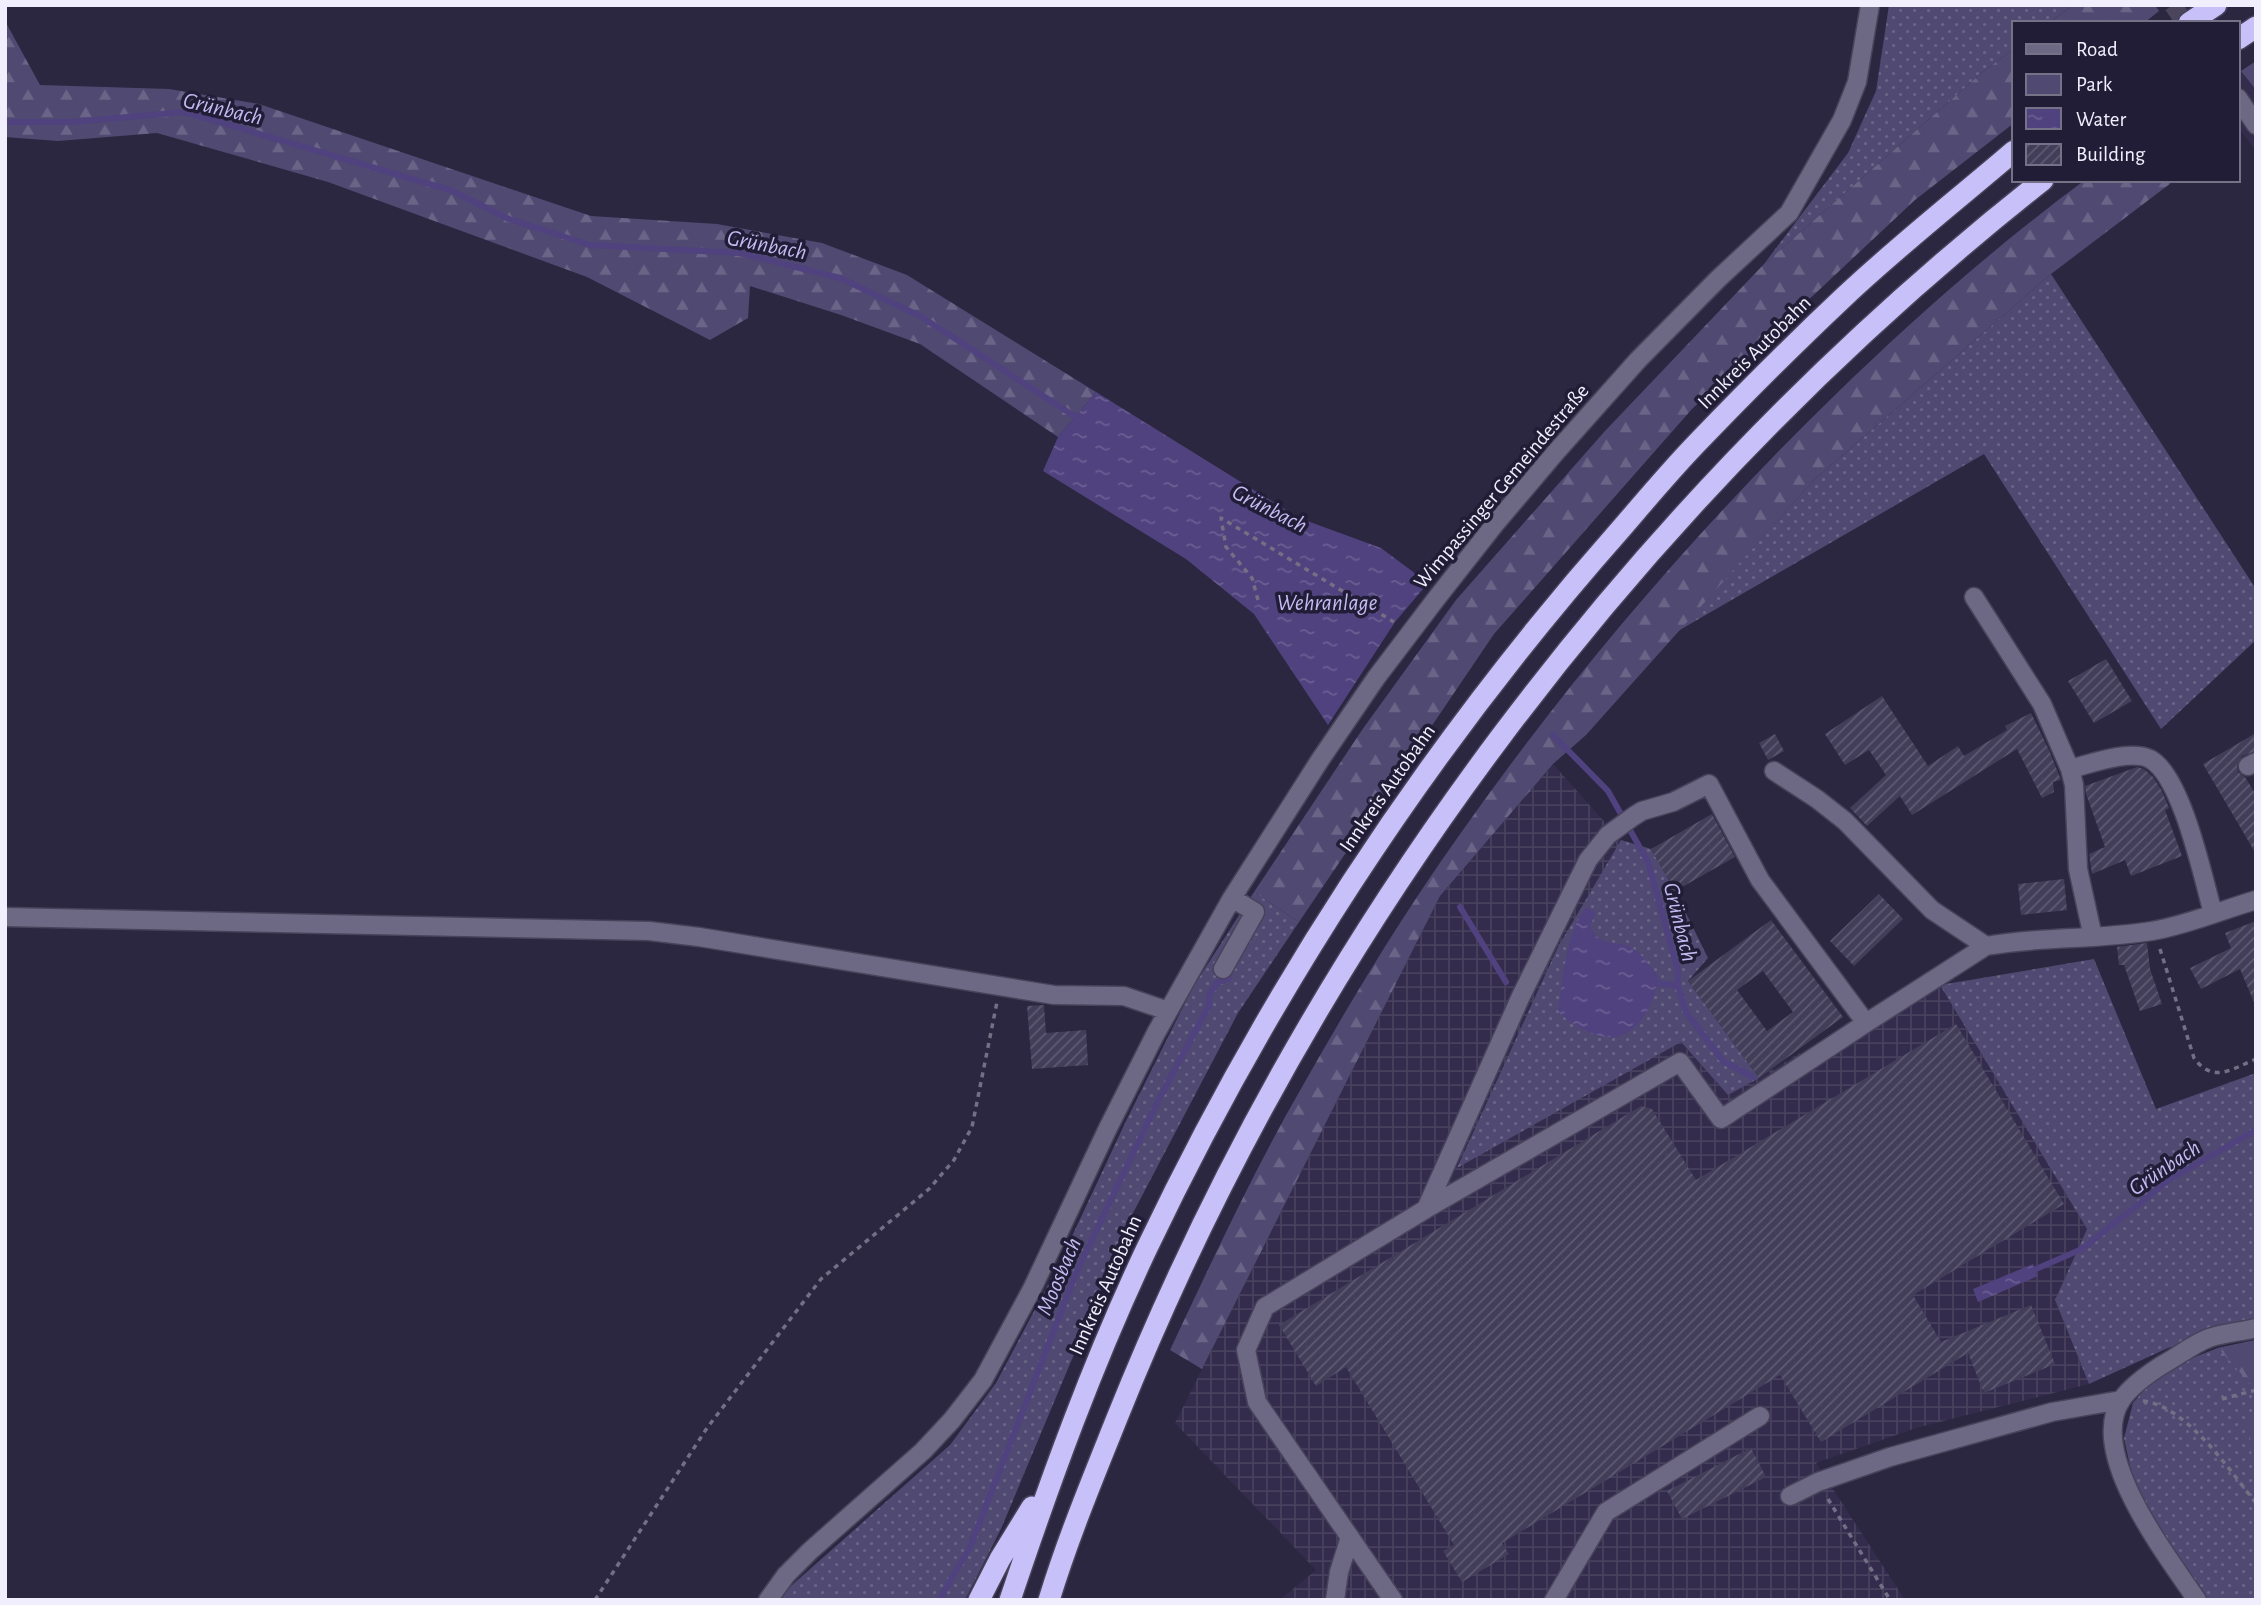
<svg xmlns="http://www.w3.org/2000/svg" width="2261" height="1605" font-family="'Alegreya Sans',sans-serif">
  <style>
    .built { fill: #332c4c }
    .industrial { fill: url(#industrial-grid) }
    .green { fill: url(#green-dots) }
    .forest { fill: url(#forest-firs) }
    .water { fill: url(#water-ripples) }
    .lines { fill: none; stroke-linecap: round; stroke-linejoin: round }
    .stream { stroke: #50427f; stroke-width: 6 }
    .building { fill: url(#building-hatch); fill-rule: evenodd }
    .minor-tunnel { stroke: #4a455c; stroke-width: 18; stroke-dasharray: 18 9; stroke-linecap: butt }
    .minor-casing { stroke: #48435a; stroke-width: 21 }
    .highway-casing { stroke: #48435a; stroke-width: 24 }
    .path { stroke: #736f84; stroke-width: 3.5; stroke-dasharray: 5 5; stroke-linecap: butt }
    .minor { stroke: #6d6985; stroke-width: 18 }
    .highway { stroke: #c8c0f8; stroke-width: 21 }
    .labels { text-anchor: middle; stroke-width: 7; stroke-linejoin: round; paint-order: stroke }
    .street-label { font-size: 21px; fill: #f1effd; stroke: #221d36 }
    .water-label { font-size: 23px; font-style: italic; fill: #c4bbf2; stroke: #221d36 }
  </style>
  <defs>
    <pattern id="industrial-grid" width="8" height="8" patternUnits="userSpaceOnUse" patternTransform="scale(1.75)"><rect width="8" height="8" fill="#332c4c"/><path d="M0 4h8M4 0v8" fill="none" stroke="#47415e"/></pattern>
    <pattern id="green-dots" width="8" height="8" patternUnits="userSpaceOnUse" patternTransform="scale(1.75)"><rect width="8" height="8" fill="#504972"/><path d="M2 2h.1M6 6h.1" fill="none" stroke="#6a6487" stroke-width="1.8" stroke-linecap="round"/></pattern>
    <pattern id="forest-firs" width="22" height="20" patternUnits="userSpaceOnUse" patternTransform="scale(1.75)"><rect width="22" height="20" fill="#504972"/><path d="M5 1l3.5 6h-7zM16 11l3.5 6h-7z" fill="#6a6487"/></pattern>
    <pattern id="water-ripples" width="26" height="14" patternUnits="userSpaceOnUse" patternTransform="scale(1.75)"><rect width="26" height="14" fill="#50427f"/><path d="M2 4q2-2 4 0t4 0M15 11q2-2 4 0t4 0" fill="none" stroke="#6a5e92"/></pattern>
    <pattern id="building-hatch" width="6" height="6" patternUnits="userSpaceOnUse" patternTransform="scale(1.75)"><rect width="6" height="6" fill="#423e59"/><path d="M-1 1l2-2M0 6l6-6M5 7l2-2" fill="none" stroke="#5e5a72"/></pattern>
  </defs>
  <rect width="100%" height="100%" fill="#2c2740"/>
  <path class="built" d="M2238,71H2241L2256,90V151L2238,127Z"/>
  <path class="industrial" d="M1553,764L1633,854L1650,1008L1728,1095L1873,1011L1940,985L2087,1229L2055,1300L2089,1384L1916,1428L1816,1463L1905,1600H1280L1316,1570L1175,1423L1440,896Z"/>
  <path class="green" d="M1889,5H2073L2049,23H2014V49L1985,70L1764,264L1848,153L1876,91Z
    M2051,274L2256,589V640L2161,729L1984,454L1678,631L1814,480Z
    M1621,840L1651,849L1675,891L1708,958L1688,981L1759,1078L1728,1095L1681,1042L1457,1168L1558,947Z
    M1254,892L1299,922L1238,1013L1133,1213L1001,1529L965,1600H780L783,1593L950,1445L996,1383L1059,1264L1126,1121L1193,987Z
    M2094,959L2156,1109L2256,1073V1323L2168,1348L2089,1384L2055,1300L2087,1229L1940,985Z
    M2256,1340V1600H2207L2136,1494L2124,1438L2133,1403L2161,1370L2218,1348Z"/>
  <path class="forest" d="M2073,5H2155L2159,11L2144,23H2049Z
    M5,21L40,85L169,89L259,104L591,216L717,224L822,243L907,275L1096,392L1058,437L920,344L841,315L750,286L748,318L710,340L587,277L328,182L157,133L58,141L5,137Z
    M2014,49V123L1915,200L1692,409L1494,634L1299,922L1254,892L1362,730L1456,600L1605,431L1764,264L1985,70Z
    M2256,61V90L2241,71Z
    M2085,180H2175L2051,274L1814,480L1586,735L1553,764L1440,896L1202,1369L1170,1350C1212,1261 1253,1172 1302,1087C1350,1002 1401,917 1458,837C1569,679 1695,531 1834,396C1913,319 1996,246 2085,180Z
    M2256,1340V1390L2218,1348Z
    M2256,1413V1465L2252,1459L2249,1424Z"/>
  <path class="water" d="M1096,392L1299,518L1381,548L1428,583L1395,622L1328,725L1254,614L1186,559L1043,471L1058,437Z
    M1587,907L1596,913L1590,926C1601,950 1615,938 1632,948C1643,954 1651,968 1659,977C1652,1013 1631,1051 1589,1032C1576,1026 1568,1022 1558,1011C1563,980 1566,929 1587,907Z
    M2033,1264L2038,1276L1978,1302L1973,1289Z"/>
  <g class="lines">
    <path class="stream" d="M5,122H72L185,112L450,190L509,219L590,245L739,253L840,278L920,316L1082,421
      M1553,735L1608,791L1648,862L1678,971V986L1686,1012L1723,1061L1753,1077
      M1460,907L1506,982
      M1658,983L1678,986
      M2029,1272L2082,1249L2169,1180L2256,1130
      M939,1600L970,1547L1077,1271L1157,1103L1209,1005V995L1217,983L1229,978"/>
  </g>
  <path class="building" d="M2106,659L2132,701L2094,723L2068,681Z
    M1882,696L1928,766L1958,746L1964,756L2007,730L2005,726L2031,713L2049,750L2061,780L2053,782L2054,792L2042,798L2017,749L1912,815L1900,796L1867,826L1850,808L1886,775L1869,750L1845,765L1825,734Z
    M2256,733V751L2242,756L2237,766L2238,772L2245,777L2256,795V854L2203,764Z
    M1775,734L1784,751L1768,760L1759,743Z
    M2137,767L2144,769L2153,777L2162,791L2169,808L2165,810L2182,856L2131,876L2125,860L2092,874L2089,854L2105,847L2086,794L2085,786Z
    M1712,814L1735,857L1675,891L1651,849Z
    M2064,879L2067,910L2021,915L2018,884Z
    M1879,894L1903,919L1854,966L1830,941Z
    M1771,920L1843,1017L1759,1078L1688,981ZM1763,971L1793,1012L1767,1031L1737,990Z
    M2256,921V1007L2240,969L2201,989L2190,968L2231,948L2225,933Z
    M2147,943L2150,969L2162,1004L2140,1011L2124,965H2119L2117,947Z
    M1044,1005L1046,1033L1086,1030L1088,1065L1032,1069L1027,1006Z
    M1956,1024L2064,1204L1913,1295L1941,1342L2031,1305L2055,1364L1984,1393L1968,1353L1821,1442L1780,1375L1502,1543L1509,1554L1462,1582L1443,1551L1454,1545L1346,1367L1316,1386L1279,1325L1641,1106L1652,1109L1696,1180Z
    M1751,1448L1766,1477L1682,1519L1667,1491Z"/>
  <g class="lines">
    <path class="minor-tunnel" d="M2173,5L2185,23"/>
    <g class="minor-casing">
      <path id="minor" d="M2238,98L2256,125
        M1974,597L2042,704L2070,769L2074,785L2078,869L2093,937
        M2248,766L2256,762
        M2070,769C2090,764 2130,749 2150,759C2182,776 2203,878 2213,913
        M1774,771L1817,799L1845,821L1932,910L1986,946C2041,936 2097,940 2152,931C2187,925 2222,910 2256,900
        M5,917L649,931L699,937L1054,995L1124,996L1168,1011
        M1223,969L1255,912L1232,898
        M1426,1209L1521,996L1588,860L1608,835L1634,816L1642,811L1673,802L1709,784L1760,880L1866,1023L1986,946
        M1790,1496L1818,1482L1890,1457L2052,1412L2121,1400
        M768,1600L786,1575L810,1551L923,1451L952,1420L983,1380L1032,1289L1108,1128L1156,1033L1232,898L1320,760L1376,678L1436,599L1495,524L1556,452L1638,360L1718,279L1789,213L1842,120L1857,82L1870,5
        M1335,1600L1339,1572L1350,1537
        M1393,1600L1257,1402L1246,1350L1265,1307L1426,1209L1680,1062L1721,1119L1866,1023
        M1554,1600L1606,1512L1760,1416
        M2197,1600C2168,1557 2085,1451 2122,1399C2132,1385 2148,1374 2162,1365C2177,1357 2193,1344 2209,1338C2223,1333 2240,1332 2256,1328"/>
    </g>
    <g class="highway-casing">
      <path id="highway" d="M2189,23L2216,5
        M2238,39L2256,27
        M979,1600L1000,1559L1032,1507
        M1010,1600C1050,1481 1093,1362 1147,1248C1271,988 1429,746 1620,530C1645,501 1670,471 1697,443C1745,393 1794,344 1844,297C1898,246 1958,199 2014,151
        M1049,1600C1068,1538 1093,1478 1117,1418C1311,934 1634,503 2043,180"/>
    </g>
    <path class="path" d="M1258,600L1252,578L1226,547L1221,518L1394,622
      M2160,949L2194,1058C2213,1084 2232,1069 2256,1059
      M2222,1399L2256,1390
      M2143,1401C2187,1406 2230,1471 2256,1503
      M1828,1499L1890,1600
      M595,1600L707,1428L821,1279L929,1189L954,1160L972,1127L997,1002"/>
    <use href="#minor" class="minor"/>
    <use href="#highway" class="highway"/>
  </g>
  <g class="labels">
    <g class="street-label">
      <text transform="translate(1754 352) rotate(-45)" y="7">Innkreis Autobahn</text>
      <text transform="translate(1501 486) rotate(-50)" y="7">Wimpassinger Gemeindestraße</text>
      <text transform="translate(1387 788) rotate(-55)" y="7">Innkreis Autobahn</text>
      <text transform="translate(1105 1285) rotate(-66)" y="7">Innkreis Autobahn</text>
    </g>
    <g class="water-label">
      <text transform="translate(223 108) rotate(13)" y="8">Grünbach</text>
      <text transform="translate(767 244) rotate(11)" y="8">Grünbach</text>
      <text transform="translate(1270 508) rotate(27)" y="8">Grünbach</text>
      <text x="1327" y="610">Wehranlage</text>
      <text transform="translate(1681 922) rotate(76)" y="8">Grünbach</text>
      <text transform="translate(2164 1167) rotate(-34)" y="8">Grünbach</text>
      <text transform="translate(1058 1276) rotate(-67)" y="8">Moosbach</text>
    </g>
  </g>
  <rect width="2261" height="1605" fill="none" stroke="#f1effd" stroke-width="14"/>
  <rect x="2012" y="21" width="228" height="161" fill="#221d36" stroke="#757186" stroke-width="2"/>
  <rect x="2026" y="44" width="35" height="10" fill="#6d6985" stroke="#757186" stroke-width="2"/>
  <text x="2076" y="56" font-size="21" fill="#f1effd">Road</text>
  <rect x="2026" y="74" width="35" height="21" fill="#504972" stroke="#757186" stroke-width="2"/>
  <text x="2076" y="91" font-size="21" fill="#f1effd">Park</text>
  <rect x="2026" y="108" width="35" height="21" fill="url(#water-ripples)" stroke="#757186" stroke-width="2"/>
  <text x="2076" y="126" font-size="21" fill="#f1effd">Water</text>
  <rect x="2026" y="144" width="35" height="21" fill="url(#building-hatch)" stroke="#757186" stroke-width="2"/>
  <text x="2076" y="161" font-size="21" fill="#f1effd">Building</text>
</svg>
